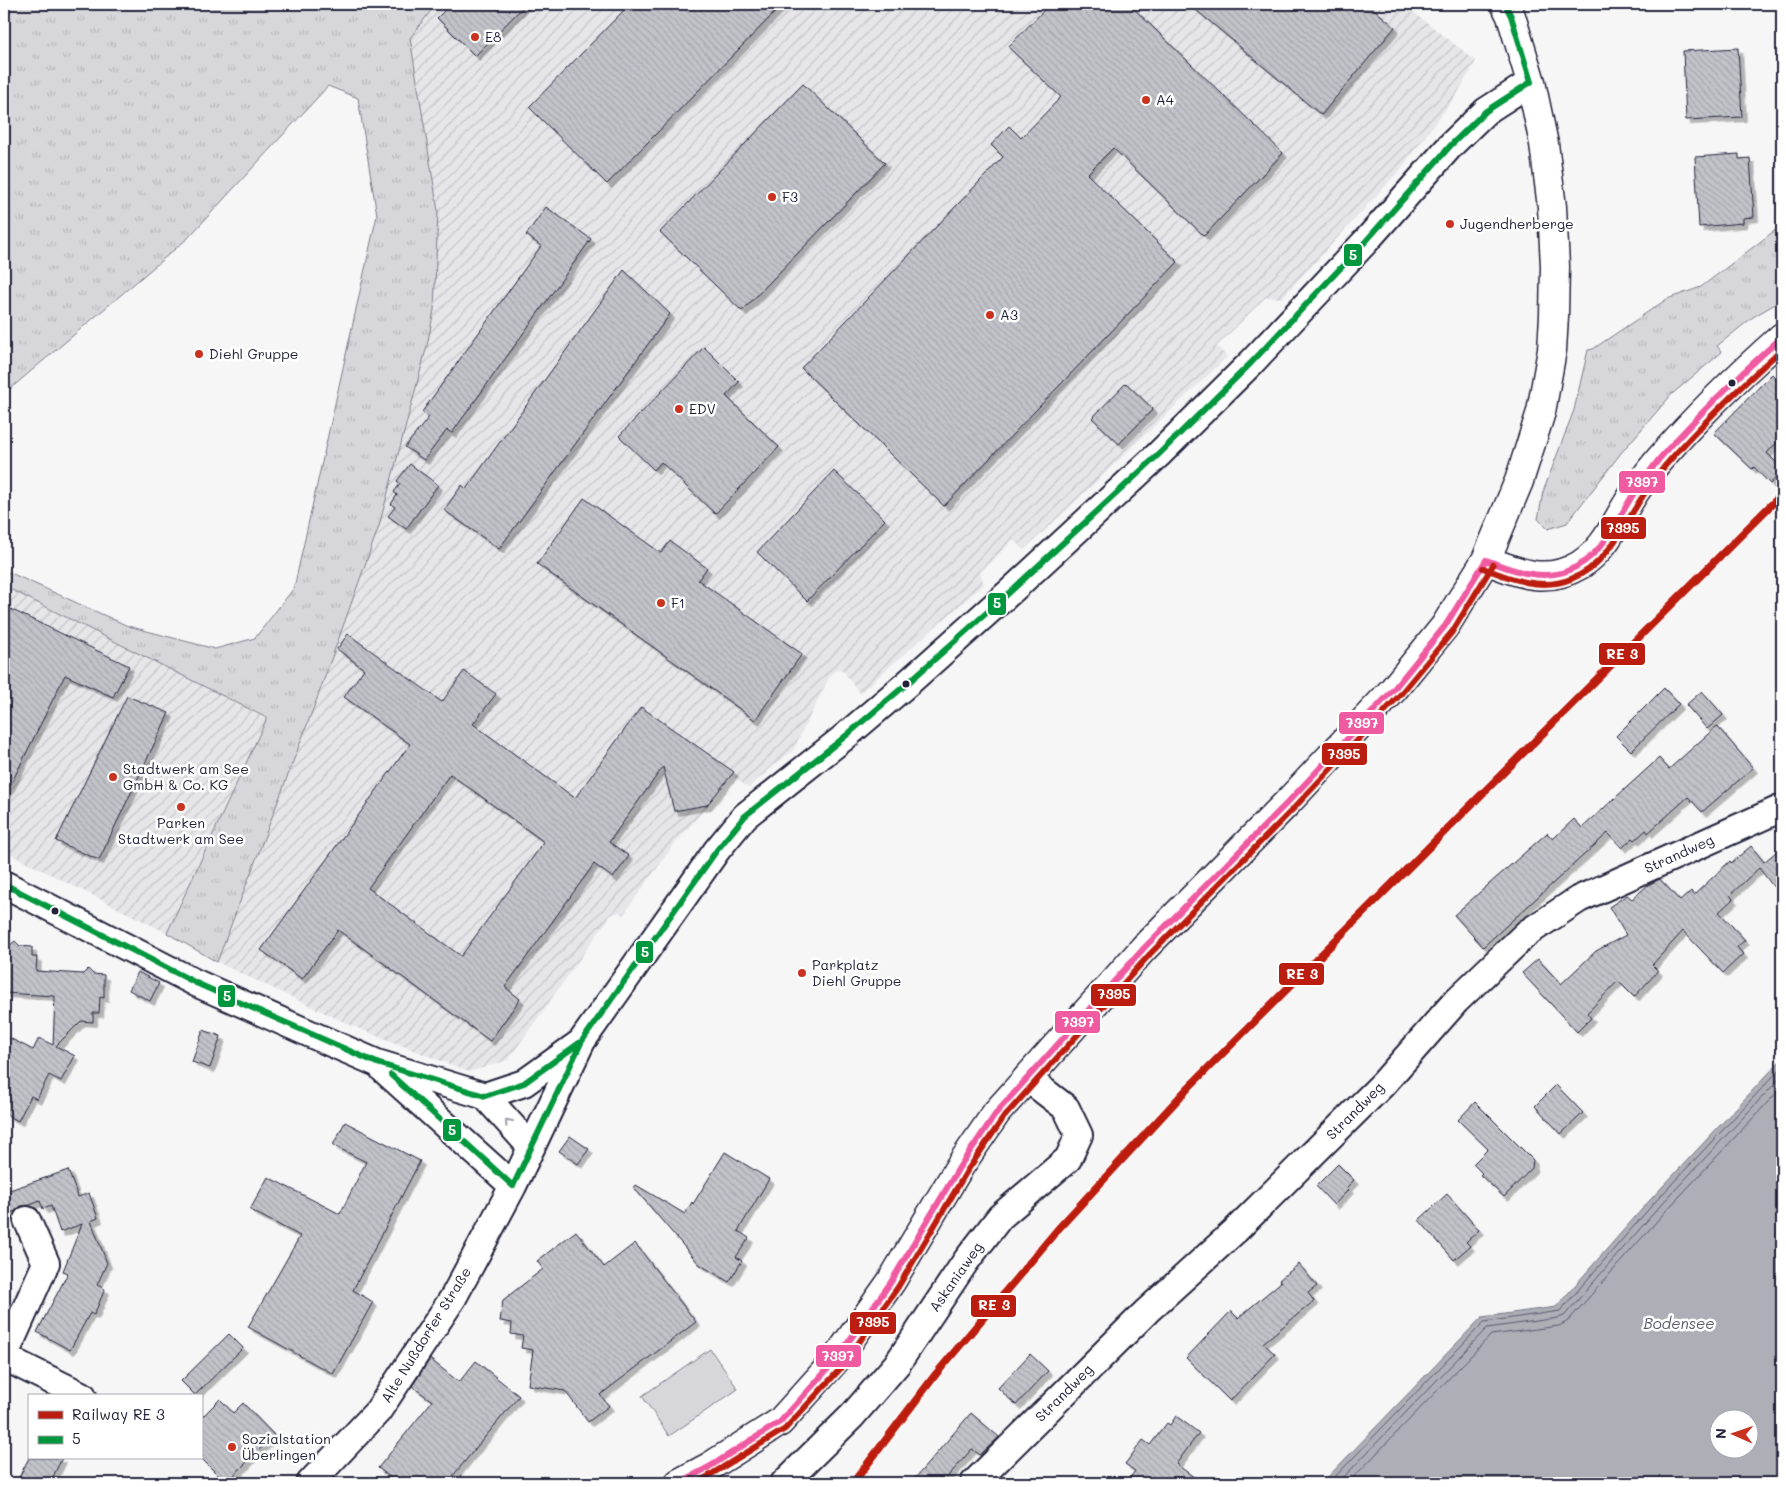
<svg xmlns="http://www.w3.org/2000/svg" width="1786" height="1487" font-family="Mali,sans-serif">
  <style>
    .industrial { fill: url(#industrial-furrows) }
    .grass { fill: url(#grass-tufts); stroke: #7c7c8b }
    .pitch { fill: #d7d7db; stroke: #7c7c8b }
    .water { fill: #aeaeb7; stroke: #767685; fill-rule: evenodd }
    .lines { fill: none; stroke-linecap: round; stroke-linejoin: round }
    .shore { stroke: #5a5a6d; stroke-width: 1 }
    .building { fill: url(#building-back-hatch); stroke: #22223b; fill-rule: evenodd; filter: url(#shadow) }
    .street-casing { stroke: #22223b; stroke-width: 30 }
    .secondary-casing { stroke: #22223b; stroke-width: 31 }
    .street { stroke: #fff; stroke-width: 26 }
    .secondary { stroke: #fff; stroke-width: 28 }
    .bus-1-casing { stroke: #fff; stroke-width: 10 }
    .bus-2-casing { stroke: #fff; stroke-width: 10 }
    .bus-3-casing { stroke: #fff; stroke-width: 10 }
    .bus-1 { stroke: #00973e; stroke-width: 6 }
    .bus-2 { stroke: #ef5aa1; stroke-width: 6 }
    .bus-3 { stroke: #bb1e10; stroke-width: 6 }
    .rail-1-casing { stroke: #fff; stroke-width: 11 }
    .rail-1 { stroke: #bb1e10; stroke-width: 8 }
    .oneway { stroke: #9c9ca7 }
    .poi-dot { fill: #c8321e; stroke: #fff; stroke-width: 2 }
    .bus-dot { fill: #22223b; stroke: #fff; stroke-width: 2 }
    .labels { text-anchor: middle; stroke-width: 5; stroke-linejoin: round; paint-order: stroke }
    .poi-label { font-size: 14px; fill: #22223b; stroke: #fff; text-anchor: start }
    .street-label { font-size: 14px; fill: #22223b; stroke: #fff }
    .water-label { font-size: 15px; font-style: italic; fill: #5a5a6d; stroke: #fff }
    .line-badge { stroke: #fff; stroke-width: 2 }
    .badge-label { font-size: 14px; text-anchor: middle; font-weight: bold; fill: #fff }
  </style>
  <defs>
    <pattern id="industrial-furrows" width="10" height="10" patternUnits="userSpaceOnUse" patternTransform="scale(1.25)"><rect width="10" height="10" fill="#e6e6e9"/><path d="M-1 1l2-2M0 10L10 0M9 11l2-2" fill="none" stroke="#c5c5c9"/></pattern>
    <pattern id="grass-tufts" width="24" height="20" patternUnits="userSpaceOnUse" patternTransform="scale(1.25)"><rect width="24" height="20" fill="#d7d7db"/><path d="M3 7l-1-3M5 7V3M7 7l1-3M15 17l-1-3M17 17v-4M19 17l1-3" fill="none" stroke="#b8b8bd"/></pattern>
    <pattern id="building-back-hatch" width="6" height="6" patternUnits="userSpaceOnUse" patternTransform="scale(1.25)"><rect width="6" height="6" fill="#c2c2c9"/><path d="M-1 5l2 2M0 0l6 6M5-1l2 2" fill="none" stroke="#a6a6ae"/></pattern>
    <filter id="shadow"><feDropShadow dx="4.5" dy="4.5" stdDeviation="0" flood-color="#0004"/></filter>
  </defs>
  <rect width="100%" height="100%" fill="#f6f6f7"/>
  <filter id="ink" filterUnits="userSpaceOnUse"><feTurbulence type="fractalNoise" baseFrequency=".02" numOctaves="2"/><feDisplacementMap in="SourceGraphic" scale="10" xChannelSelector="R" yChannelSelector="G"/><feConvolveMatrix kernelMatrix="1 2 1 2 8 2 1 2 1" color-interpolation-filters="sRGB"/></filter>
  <g filter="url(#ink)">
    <path class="industrial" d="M437,4H1403L1476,61L1458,93L1399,171L1282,298L1266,297L1217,346L1227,357L1024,550L1013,540L980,573L984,584L860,693L842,670L838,669L831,674L793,750L752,784L749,788L731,775L707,793L709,805L676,842L623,915L618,912L611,915L508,1060L469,1072L355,1027L217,962L318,696L379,526L427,346L438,211L410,38Z
      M4,586L267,718L167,933L4,851Z"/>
    <path class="grass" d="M4,4H436L410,38L438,211L434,310L427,346L379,526L318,696L217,962L167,933L267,718L4,586V570L128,626L215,649L255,638L294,588L377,215L358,98L328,86L188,238L4,394Z
      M1782,225V300L1753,317L1717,346L1722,352L1672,394L1621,453L1567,523L1548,529L1538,519L1543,492L1574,410L1588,350L1593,349L1667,299L1701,287Z"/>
    <path class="pitch" d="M710,1349L738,1389L669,1436L642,1396Z"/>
    <path class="water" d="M1782,1059V1483H1322L1482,1317L1556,1307L1650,1200ZM1718,1420H1748V1450H1718Z"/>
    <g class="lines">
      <path class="shore" d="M1329,1483L1484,1322L1560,1311L1654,1203L1782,1067
        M1338,1483L1487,1328L1558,1318L1564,1316L1659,1207L1782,1076
        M1348,1483L1491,1335L1559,1326L1568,1321L1664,1213L1782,1087"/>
    </g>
    <path class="building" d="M451,4H526L475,56L437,18Z
      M630,4H783L607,184L529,107Z
      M1050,4H1129L1283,153L1204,236L1113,148L1087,174L1178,262L944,506L801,368L1003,157L991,145L1009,126L1021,138L1061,97L1008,47Z
      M1189,4H1368L1395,27L1321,115Z
      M1738,48L1742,117L1686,120L1683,51Z
      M803,84L885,163L742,311L660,232Z
      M1739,154V159L1750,158L1754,217L1743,218V223L1699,227L1695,157Z
      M546,207L591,239L452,433L447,430L424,460L405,447L429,417L422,412L541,246L526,235Z
      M624,270L670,314L499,549L444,510L462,485L466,489Z
      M704,347L739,382L726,396L779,447L715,514L661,462L654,470L619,436Z
      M1772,374L1782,384V437L1767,453L1782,468V471L1770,484L1754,467L1752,469L1714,433Z
      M1126,383L1153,409L1119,444L1092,418Z
      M410,464L438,485L406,529L388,516L395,507L391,504L397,495L394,492L400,484L397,481Z
      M834,471L885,520L807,601L757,552Z
      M584,498L661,553L670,541L707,568L698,580L802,654L755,720L537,564Z
      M4,606L129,666L113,697L65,675L4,798Z
      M348,634L442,702L464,671L496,694L473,724L575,798L641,707L734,772L707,805L674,811L663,767L609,842L629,856L613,878L594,864L505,987L520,999L490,1041L338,930L302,979L261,950L410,744L344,697L364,669L337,649ZM450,774L544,842L461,956L368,888Z
      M1664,688L1679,704L1631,751L1616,736Z
      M1702,691L1723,715L1707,729L1686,705Z
      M127,696L169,713L99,860L56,841Z
      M1717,726L1753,768L1702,812L1688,797L1648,833L1646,830L1635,840L1633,838L1622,848L1608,833L1483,947L1454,915L1547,833L1553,839L1574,819L1582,828L1659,758L1669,769Z
      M1751,846L1764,862L1782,847V898L1759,868L1730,895L1733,899L1719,912L1745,940L1737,947L1743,954L1723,973L1683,931L1652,965L1658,971L1634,997L1618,981L1587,1013L1591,1018L1577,1032L1522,973L1538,959L1561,984L1596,951L1626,935L1609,907L1627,895L1632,899L1648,885L1660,879L1680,901L1691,891L1694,895L1730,861L1731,863Z
      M15,941L20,946L32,947V957H37L36,971L83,974L88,969L93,974L104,975V998L100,997L99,1013H93V1022L81,1021L56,1046L75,1056L61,1081L49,1075L37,1099L31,1096L18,1121L4,1113V1035L33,1050L39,1038L53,1045L55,996L4,993V950Z
      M138,972L159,983L150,1001L129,990Z
      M203,1030L221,1036L210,1068L192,1062Z
      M1556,1085L1583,1113L1561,1134L1535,1106Z
      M1475,1102L1533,1160L1532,1168L1504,1197L1480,1175L1482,1173L1473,1164L1488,1149L1458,1120Z
      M345,1122L420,1161L353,1290L373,1302L333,1374L248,1327L300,1236L250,1210L268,1177L340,1214L366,1162L333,1145Z
      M570,1136L589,1149L578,1164L559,1151Z
      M725,1152L769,1179L738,1231L749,1238L736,1257L742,1261L729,1282L699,1264L634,1188L636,1185L685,1214L692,1202L693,1204Z
      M1338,1164L1354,1180L1347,1187L1349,1189L1334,1205L1316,1186Z
      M68,1170L78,1197L89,1193L98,1218L91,1221L107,1263L97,1285L105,1289L94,1315L90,1313L70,1350L37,1332L68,1273L63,1271L82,1224L60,1232L51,1206L43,1209L40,1201L30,1205L21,1206L15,1211L4,1216V1192Z
      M1447,1194L1479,1230L1466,1242L1470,1246L1454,1260L1419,1220Z
      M576,1231L604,1267L635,1243L696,1322L600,1395L609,1406L588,1422L565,1391L528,1385L533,1350L521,1348L523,1336L511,1334L512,1323L500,1321L503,1300L543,1269L537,1261Z
      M1299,1264L1317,1286L1308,1293L1314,1301L1263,1343L1275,1354L1230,1401L1186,1358L1231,1311L1238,1318L1281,1282L1279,1280Z
      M229,1334L243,1348L195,1395L181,1381Z
      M1030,1354L1048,1371L1016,1405L998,1388Z
      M430,1359L459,1382L476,1361L519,1396L447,1483H397L378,1468L432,1401L412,1386Z
      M220,1399L233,1413L243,1403L274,1435L226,1483L201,1458V1418Z
      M971,1413L999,1437L980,1455L972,1449L942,1483H911Z
      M1176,1416L1199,1433L1176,1464L1202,1483H1126L1135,1471L1125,1464L1143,1440L1150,1445L1167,1423L1170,1425Z
      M29,1458H62L50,1483H16Z"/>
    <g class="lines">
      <g class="street-casing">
        <path id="street" d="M4,884L196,983L324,1040L377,1063L485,1096L524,1083L580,1043
          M383,1069L513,1186
          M485,1096L531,1147
          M4,1357L46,1263L27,1220
          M4,1357L83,1396
          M310,1483L378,1411L453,1298L513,1186L582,1041L717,850L745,816L842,739L909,682L1011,591L1158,455L1251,363L1366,241L1451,145L1486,111L1531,82
          M784,1483L852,1416L897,1364L966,1261L1000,1217L1068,1159L1079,1135L1066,1108L1027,1078
          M974,1483L1147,1311L1235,1231L1383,1084L1456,1001L1527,933L1579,899L1782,808"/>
      </g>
      <g class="secondary-casing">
        <path id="secondary" d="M1486,560C1519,573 1546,585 1580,565C1605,549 1613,527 1628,503C1637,488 1648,473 1659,460C1697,416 1739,375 1782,337
          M679,1483L709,1467L780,1422L834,1362L891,1282L960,1166L997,1112L1144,948L1288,802L1393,690L1445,626L1486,560L1519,481L1541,412L1552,350L1554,316L1555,266L1552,207L1544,144L1531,82L1511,16L1505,4"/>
      </g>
      <use href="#street" class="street"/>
      <use href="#secondary" class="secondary"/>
      <g class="bus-1-casing">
        <path id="bus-1" d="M1505,4L1511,16L1531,82
          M4,884L196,983L377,1063L485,1096L524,1083L582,1041L717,850L745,816L842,739L909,682L1011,591L1158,455L1251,363L1366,241L1451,145L1486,111L1531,82
          M391,1075L513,1186
          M513,1186L581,1043"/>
      </g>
      <g class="bus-2-casing">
        <path id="bus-2" d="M1486,560C1512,570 1539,581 1567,571C1600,559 1614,526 1631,498C1640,484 1650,471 1660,458C1698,415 1739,375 1782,337
          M679,1483L709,1467L780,1422L834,1362L891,1282L960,1166L997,1112L1144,948L1288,802L1393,690L1445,626L1486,560"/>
      </g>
      <g class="bus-3-casing">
        <path id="bus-3" d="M1483,568C1511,579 1541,591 1571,579C1604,566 1618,536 1636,507C1644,493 1654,480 1664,467C1700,425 1741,386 1782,349
          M697,1483L785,1429L841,1368L898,1287L967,1171L1004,1117L1150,954L1294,808L1399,696L1452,632L1493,565"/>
      </g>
      <use href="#bus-1" class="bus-1"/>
      <use href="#bus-2" class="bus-2"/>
      <use href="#bus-3" class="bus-3"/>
      <g class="rail-1-casing">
        <path id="rail-1" d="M853,1483L936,1374L1058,1229L1189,1087L1782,494"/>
      </g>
      <use href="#rail-1" class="rail-1"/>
    </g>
    <defs><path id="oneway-chevron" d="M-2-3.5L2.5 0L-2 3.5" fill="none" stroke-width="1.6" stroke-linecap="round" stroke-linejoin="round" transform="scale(1.25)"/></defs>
    <use class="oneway" href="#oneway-chevron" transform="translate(508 1122) rotate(-132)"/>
  </g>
  <g class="poi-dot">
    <circle cx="475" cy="37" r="5"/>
    <circle cx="1146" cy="100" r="5"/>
    <circle cx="772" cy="197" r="5"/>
    <circle cx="1450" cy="224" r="5"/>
    <circle cx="990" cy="315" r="5"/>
    <circle cx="199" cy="354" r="5"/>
    <circle cx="679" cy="409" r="5"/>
    <circle cx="661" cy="603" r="5"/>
    <circle cx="113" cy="777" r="5"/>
    <circle cx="181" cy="807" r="5"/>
    <circle cx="802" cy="973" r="5"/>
    <circle cx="232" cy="1447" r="5"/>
  </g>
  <g class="bus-dot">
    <circle cx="1732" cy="383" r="4.5"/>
    <circle cx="906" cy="684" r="4.5"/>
    <circle cx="55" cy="911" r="4.5"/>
  </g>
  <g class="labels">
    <g class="poi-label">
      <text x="485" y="42">E8</text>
      <text x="1156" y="105">A4</text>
      <text x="782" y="202">F3</text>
      <text x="1460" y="229">Jugendherberge</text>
      <text x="1000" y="320">A3</text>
      <text x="209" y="359">Diehl Gruppe</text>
      <text x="689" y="414">EDV</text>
      <text x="671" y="608">F1</text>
      <text x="123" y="774">Stadtwerk am See<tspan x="123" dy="16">GmbH &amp; Co. KG</tspan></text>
      <text x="181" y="828" text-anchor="middle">Parken<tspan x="181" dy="16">Stadtwerk am See</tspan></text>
      <text x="812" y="970">Parkplatz<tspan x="812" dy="16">Diehl Gruppe</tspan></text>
      <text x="242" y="1444">Sozialstation<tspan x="242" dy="16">Überlingen</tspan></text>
    </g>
    <g class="street-label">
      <text transform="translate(1679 854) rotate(-24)" y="5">Strandweg</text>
      <text transform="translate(1355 1111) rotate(-45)" y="5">Strandweg</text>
      <text transform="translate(956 1277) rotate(-55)" y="5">Askaniaweg</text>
      <text transform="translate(426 1335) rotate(-58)" y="5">Alte Nußdorfer Straße</text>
      <text transform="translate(1064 1393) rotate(-45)" y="5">Strandweg</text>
    </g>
    <g class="water-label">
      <text x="1679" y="1329">Bodensee</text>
    </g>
  </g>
  <g class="line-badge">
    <rect x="1343" y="243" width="20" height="24" rx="5" fill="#00973e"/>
    <rect x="1618" y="470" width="48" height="24" rx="5" fill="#ef5aa1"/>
    <rect x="1600" y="516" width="47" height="24" rx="5" fill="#bb1e10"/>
    <rect x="987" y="592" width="20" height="24" rx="5" fill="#00973e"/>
    <rect x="1598" y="642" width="48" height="24" rx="5" fill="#bb1e10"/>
    <rect x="1338" y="711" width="47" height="24" rx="5" fill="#ef5aa1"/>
    <rect x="1321" y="742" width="47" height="24" rx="5" fill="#bb1e10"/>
    <rect x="635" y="940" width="19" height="24" rx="5" fill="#00973e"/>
    <rect x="1278" y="962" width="47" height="24" rx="5" fill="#bb1e10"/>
    <rect x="1090" y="983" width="47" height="24" rx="5" fill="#bb1e10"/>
    <rect x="217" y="984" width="19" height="24" rx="5" fill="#00973e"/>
    <rect x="1054" y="1010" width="47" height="24" rx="5" fill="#ef5aa1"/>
    <rect x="442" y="1118" width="20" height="24" rx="5" fill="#00973e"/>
    <rect x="970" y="1294" width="47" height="24" rx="5" fill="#bb1e10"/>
    <rect x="849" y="1311" width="48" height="24" rx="5" fill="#bb1e10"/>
    <rect x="815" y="1344" width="47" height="24" rx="5" fill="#ef5aa1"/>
  </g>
  <g class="badge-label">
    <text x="1353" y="260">5</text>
    <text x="1642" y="487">7397</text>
    <text x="1623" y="533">7395</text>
    <text x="997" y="608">5</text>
    <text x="1622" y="659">RE 3</text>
    <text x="1362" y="728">7397</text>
    <text x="1344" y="759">7395</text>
    <text x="645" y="957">5</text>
    <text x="1302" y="979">RE 3</text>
    <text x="1114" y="999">7395</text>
    <text x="227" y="1001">5</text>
    <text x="1078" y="1027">7397</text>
    <text x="452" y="1135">5</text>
    <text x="994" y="1310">RE 3</text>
    <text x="873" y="1327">7395</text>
    <text x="838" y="1361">7397</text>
  </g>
  <rect width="1786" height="1487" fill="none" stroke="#fff" stroke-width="20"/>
  <rect x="10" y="10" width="1766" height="1467" fill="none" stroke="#22223b" stroke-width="2" filter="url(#ink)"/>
  <rect x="28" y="1394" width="175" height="65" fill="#ffffff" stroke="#a7a7b1"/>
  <rect x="38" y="1411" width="25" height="8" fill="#bb1e10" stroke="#a7a7b1"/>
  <text x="72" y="1420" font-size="15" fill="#22223b">Railway RE 3</text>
  <rect x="38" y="1436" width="25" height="8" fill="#00973e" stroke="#a7a7b1"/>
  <text x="72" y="1444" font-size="15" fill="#22223b">5</text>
  <g transform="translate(1734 1434) rotate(272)"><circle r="24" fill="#ffffff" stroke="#a7a7b1"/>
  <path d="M0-4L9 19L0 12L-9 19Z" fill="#c8321e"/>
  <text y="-8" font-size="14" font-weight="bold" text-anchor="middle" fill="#22223b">N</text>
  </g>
</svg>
